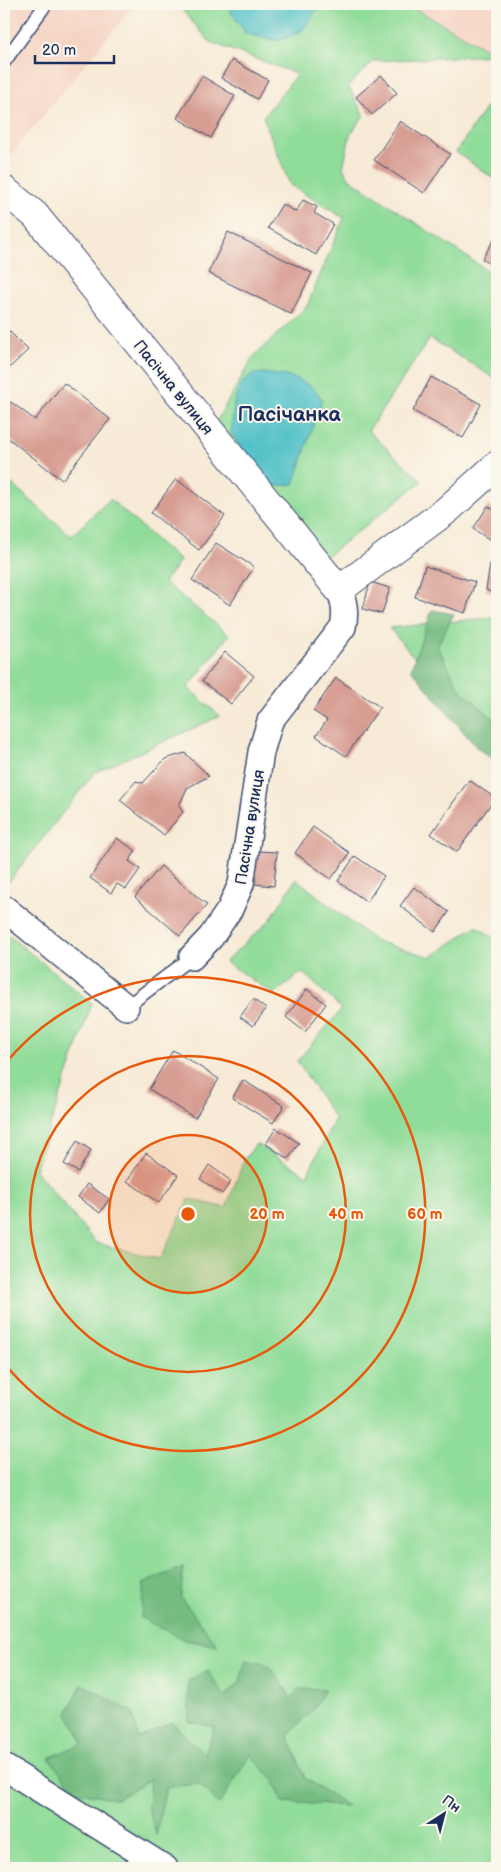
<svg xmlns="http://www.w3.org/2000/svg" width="501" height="1872" font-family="'Balsamiq Sans',sans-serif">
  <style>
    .built { fill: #f5d3c2 }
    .green { fill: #90dc99; stroke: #56867c }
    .forest { fill: #74bc81; stroke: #487670 }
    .water { fill: #53c1c8; stroke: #377893 }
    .building { fill: #d79c92 }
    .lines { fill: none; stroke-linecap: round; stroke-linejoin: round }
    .lane-casing { stroke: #3c4b70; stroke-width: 15 }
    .street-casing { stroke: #3c4b70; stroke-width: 28 }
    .secondary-casing { stroke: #3c4b70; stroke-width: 30 }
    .lane { stroke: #fff; stroke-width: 12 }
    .street { stroke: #fff; stroke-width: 25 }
    .secondary { stroke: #fff; stroke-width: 28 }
    .ring { fill: none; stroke: #e8590c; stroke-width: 2.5 }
    .labels { text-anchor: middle; stroke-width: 4; stroke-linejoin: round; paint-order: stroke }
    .street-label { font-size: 16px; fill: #1b2f5e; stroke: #fbf7ec }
    .district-label { font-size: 21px; font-weight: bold; fill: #1b2f5e; stroke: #fbf7ec }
    .centre { fill: #e8590c; stroke: #fbf7ec; stroke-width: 2.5 }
    .ring-label { font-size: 15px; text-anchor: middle; font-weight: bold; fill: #e8590c; stroke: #fbf7ec; stroke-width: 4; stroke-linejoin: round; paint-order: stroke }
  </style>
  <rect width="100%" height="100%" fill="#fbf7ec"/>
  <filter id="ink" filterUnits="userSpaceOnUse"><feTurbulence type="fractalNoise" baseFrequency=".02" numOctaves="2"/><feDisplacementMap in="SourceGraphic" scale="10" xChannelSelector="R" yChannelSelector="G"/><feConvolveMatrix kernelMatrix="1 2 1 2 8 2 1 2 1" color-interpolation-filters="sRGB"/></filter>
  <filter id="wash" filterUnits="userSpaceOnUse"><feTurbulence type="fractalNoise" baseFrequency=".0096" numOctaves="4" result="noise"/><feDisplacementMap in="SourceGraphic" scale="20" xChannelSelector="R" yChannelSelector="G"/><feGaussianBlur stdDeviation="1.12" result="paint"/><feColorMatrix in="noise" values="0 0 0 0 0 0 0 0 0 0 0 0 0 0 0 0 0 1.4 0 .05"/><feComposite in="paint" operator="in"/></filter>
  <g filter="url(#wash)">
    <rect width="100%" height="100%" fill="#f7ead6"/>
    <path class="built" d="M4,4H135L4,163Z
      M407,4H497V55Z"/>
    <path class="green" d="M177,4H407L497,55L374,61L348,86L364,115L350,135L343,168L350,179L497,277V380L430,338L368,431L422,481L322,560L216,422L253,357L307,306L344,218L290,185L263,117L297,74L210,42Z
      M497,100V181L456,152L486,107Z
      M4,477L71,536L110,499L180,561L164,582L229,635L188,688L220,716L94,773L4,888Z
      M497,617V754L389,628Z
      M296,879L375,941L431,957L476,926L497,940V1868H4V932L92,1003L35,1170L96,1243L160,1259L189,1199L226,1208L244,1160L256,1144L307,1175L335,1119L297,1061L342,1009L302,972L274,994L225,962L270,920Z"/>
    <path class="forest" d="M432,610L454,614L437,646L460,689L497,722V762L477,748L411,669Z
      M183,1567L181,1598L218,1646L185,1640L141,1618L144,1583Z
      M246,1660L266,1664L279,1678L291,1699L299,1689L325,1690L312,1711L288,1735L305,1778L347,1806L283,1802L273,1779L250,1755L219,1805L199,1784L166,1787L156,1835L148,1807L150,1779L117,1799L75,1791L49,1758L83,1743L67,1713L82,1684L132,1712L139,1738L172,1722L204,1755L215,1727L189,1722L188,1681L208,1671L225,1696L239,1684Z"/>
    <path class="water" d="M231,4H321L302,31L279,41L246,34L231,12Z
      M263,373C287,376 308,377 322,399L294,484L274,486L258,477L231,433L234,402L240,385L252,374Z"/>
    <g id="blocks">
      <path class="building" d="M232,60L268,80L257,99L221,78Z
        M381,75L397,93L372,115L356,97Z
        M202,76L235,96L211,138L177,118Z
        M400,121L450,154L424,193L374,160Z
        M303,200L317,207L314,213L333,224L316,255L268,228L282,204L296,212Z
        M228,232L312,273L291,314L208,273Z
        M495,238L497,239L496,267L482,259Z
        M6,328L28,350L4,373V330Z
        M431,377L481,404L463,438L413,411Z
        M64,383L110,419L62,480L4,435V412L11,402L35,420Z
        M176,479L225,516L199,550L151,513Z
        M488,506L497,512V544L473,529Z
        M216,543L254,567L230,605L192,580Z
        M490,564L497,567V595L486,590Z
        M425,566L475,582L465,613L415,597Z
        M370,582L390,588L382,614L363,609Z
        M225,652L254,676L231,704L202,681Z
        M336,678L380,707L346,756L316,736L327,720L313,711Z
        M185,753L209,776L187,788L179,806L183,812L164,835L120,800L136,781L143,783L165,759Z
        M469,780L495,798L457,852L431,834Z
        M313,827L350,853L331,879L295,853Z
        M117,838L136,851L129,861L140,869L126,889L117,884L111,893L90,878Z
        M256,851L277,852L274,886L254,884Z
        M355,856L384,876L367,902L338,881Z
        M161,866L207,905L180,936L135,897Z
        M414,887L449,912L435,932L400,906Z
        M307,989L326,1004L305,1032L286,1017Z
        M253,999L266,1009L253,1026L240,1017Z
        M173,1050L219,1079L195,1118L149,1089Z
        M243,1080L284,1106L273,1123L232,1098Z
        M276,1128L299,1143L288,1159L266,1144Z
        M77,1141L91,1150L78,1172L64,1164Z
        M146,1153L178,1175L159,1203L127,1181Z
        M209,1165L231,1181L222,1194L200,1179Z
        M87,1184L109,1199L100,1213L78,1197Z"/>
    </g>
  </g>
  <g filter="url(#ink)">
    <use href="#blocks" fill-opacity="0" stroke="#3c4b70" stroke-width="1"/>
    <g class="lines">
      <g class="lane-casing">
        <path id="lane" d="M4,62L46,4
          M126,1007L192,957"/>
      </g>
      <g class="street-casing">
        <path id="street" d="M4,908L126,1007
          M192,957L211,937L230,909L241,884L261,752L270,721L343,627C346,614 345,602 339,590
          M4,1767L165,1868"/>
      </g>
      <g class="secondary-casing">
        <path id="secondary" d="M4,190L35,215L339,590L447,510L497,465"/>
      </g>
      <use href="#lane" class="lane"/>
      <use href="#street" class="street"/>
      <use href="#secondary" class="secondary"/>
    </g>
  </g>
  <circle cx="188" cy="1214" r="79" fill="#e8590c" fill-opacity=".12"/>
  <g class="ring">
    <circle cx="188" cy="1214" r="79"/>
    <circle cx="188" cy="1214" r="158"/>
    <path d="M4 1065A237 237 0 1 1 4 1363"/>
  </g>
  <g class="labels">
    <g class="street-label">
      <text transform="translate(174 387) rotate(51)" y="6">Пасічна вулиця</text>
      <text transform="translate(249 827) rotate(-81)" y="6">Пасічна вулиця</text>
    </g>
    <g class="district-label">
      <text x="289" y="421">Пасічанка</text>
    </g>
  </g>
  <circle cx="188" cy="1214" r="8" class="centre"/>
  <g class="ring-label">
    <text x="267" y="1219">20 m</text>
    <text x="346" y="1219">40 m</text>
    <text x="425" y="1219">60 m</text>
  </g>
  <rect width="501" height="1872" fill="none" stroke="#fbf7ec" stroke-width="20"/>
  <g transform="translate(444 1814) rotate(36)" stroke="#fbf7ec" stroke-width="4" paint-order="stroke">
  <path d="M0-4L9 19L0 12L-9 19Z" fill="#1b2f5e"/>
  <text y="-8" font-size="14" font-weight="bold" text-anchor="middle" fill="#1b2f5e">Пн</text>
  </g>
  <path d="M35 55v8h79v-8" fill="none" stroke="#1b2f5e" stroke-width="2.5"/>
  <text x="42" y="55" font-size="15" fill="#1b2f5e" stroke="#fbf7ec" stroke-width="4" paint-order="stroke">20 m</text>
</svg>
